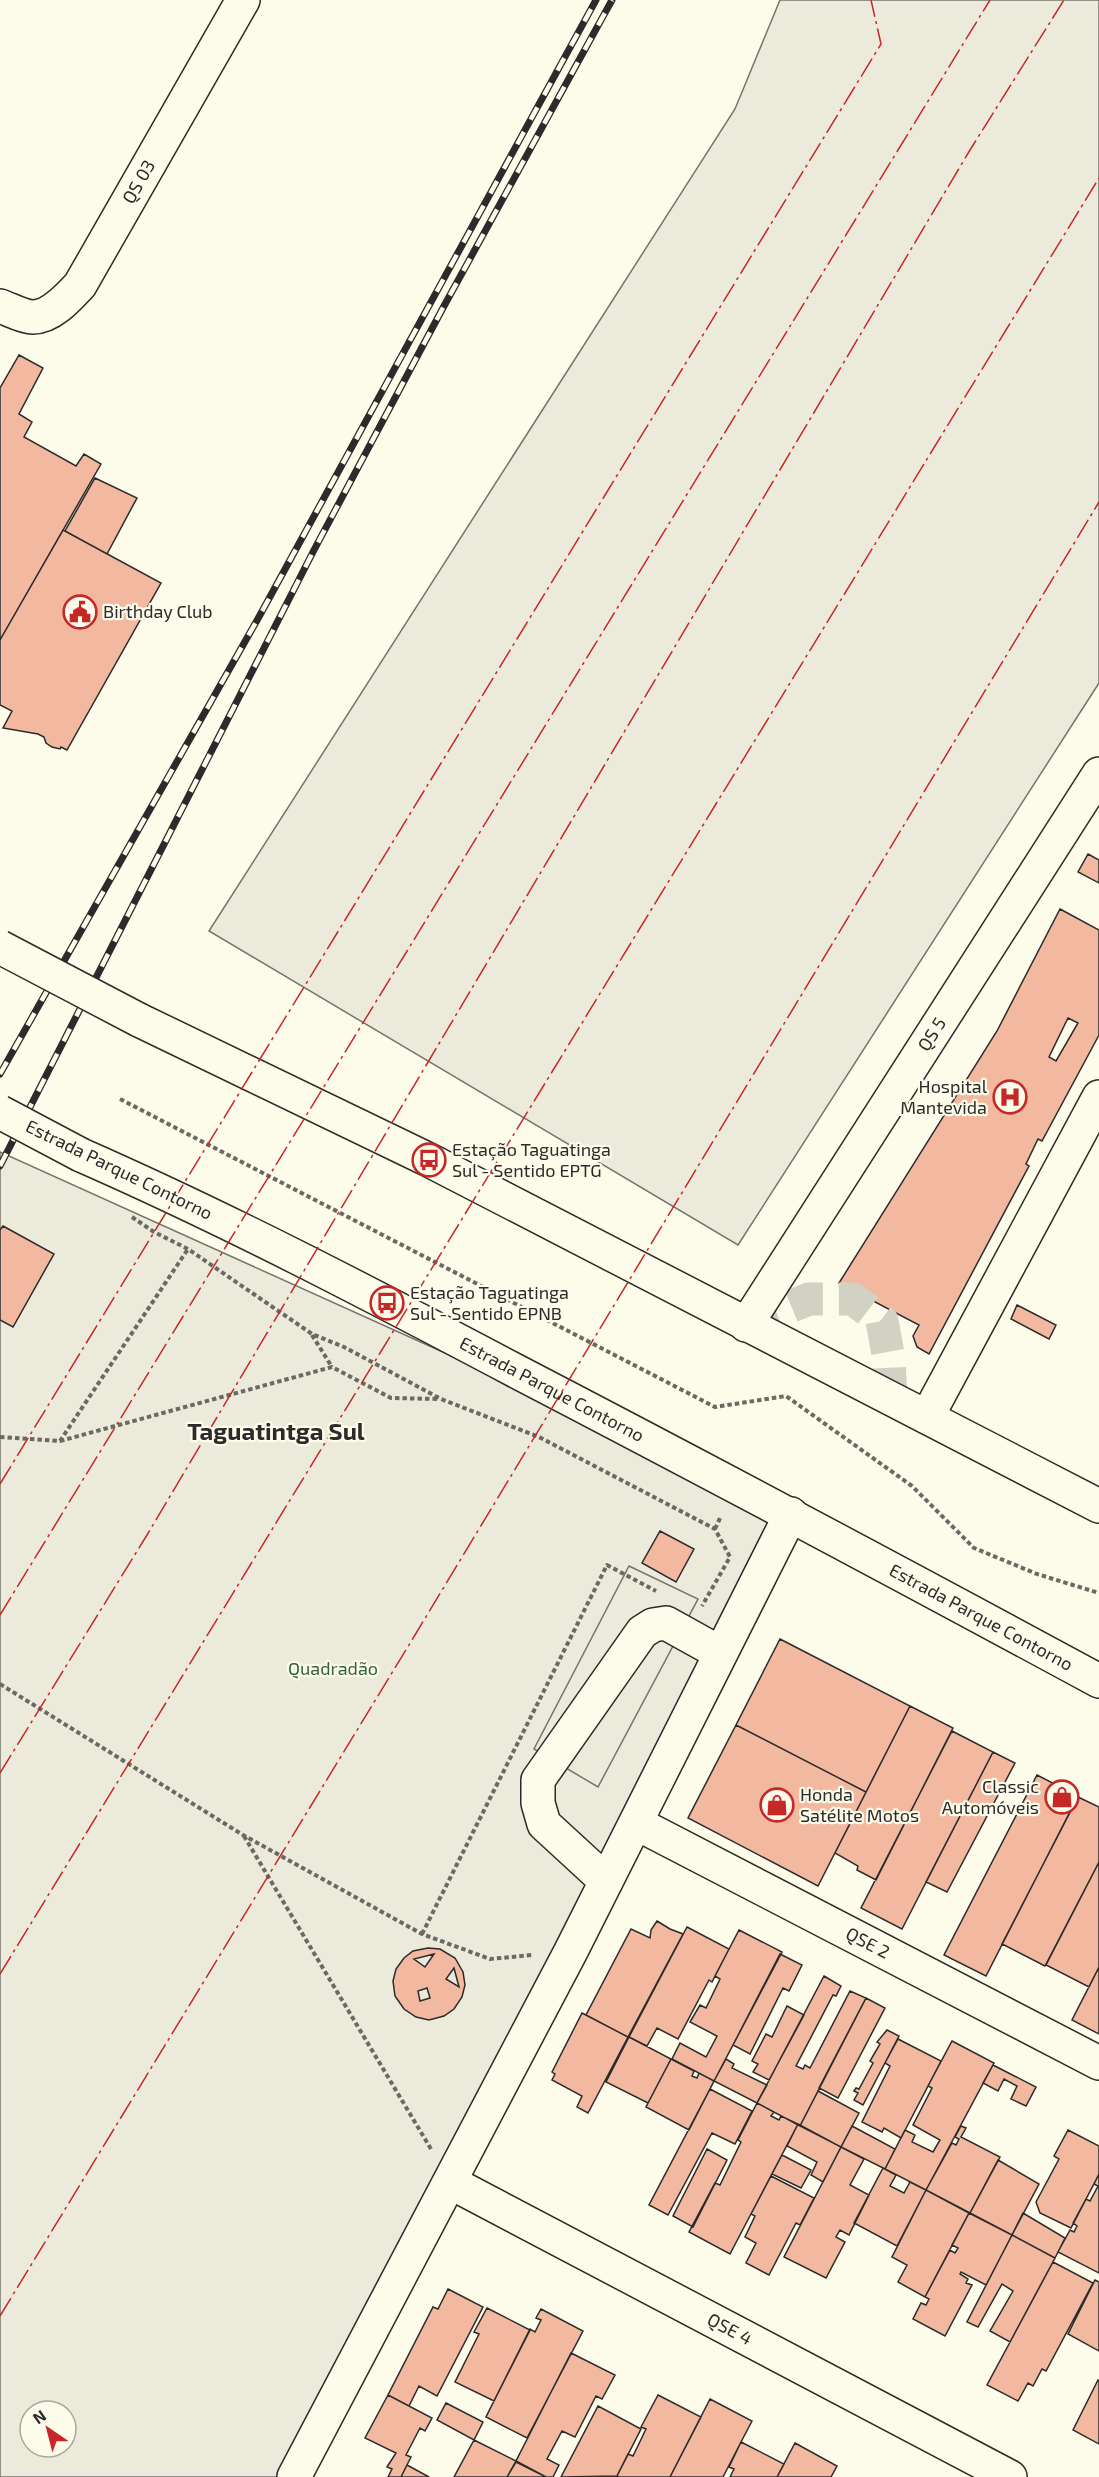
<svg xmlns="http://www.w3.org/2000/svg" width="1099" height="2477" font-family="'Exo 2',sans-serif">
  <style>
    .green { fill: #ecebdb; stroke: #74746e; stroke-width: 1.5; fill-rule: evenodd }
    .parking { fill: #eceadb; stroke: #74746e; stroke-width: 1.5 }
    .building { fill: #f2b8a0; stroke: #2b2b2b; stroke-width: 1.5; fill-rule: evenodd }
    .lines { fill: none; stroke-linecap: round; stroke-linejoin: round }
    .minor-tunnel { stroke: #d3d1c4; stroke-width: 33; stroke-dasharray: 33 16; stroke-linecap: butt }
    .minor-casing { stroke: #2b2b2b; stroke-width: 36 }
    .highway-casing { stroke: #2b2b2b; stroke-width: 36 }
    .path { stroke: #6a6964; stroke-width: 4; stroke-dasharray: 4.5 3; stroke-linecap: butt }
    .minor { stroke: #fdfbea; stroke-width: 33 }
    .highway { stroke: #fdfbea; stroke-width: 33 }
    .rail-casing { stroke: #2b2b2b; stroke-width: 7 }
    .rail { stroke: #fdfbea; stroke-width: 4.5; stroke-dasharray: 14; stroke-linecap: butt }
    .highway-bridge-casing { stroke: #2b2b2b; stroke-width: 36; stroke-linecap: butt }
    .highway-bridge { stroke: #fdfbea; stroke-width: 33 }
    .power { stroke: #c62828; stroke-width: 1.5; stroke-dasharray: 21 4.5 3 4.5; stroke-linecap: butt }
    .labels { text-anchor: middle; stroke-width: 4.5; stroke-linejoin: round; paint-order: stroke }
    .street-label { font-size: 18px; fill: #2b2b2b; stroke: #fdfbea }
    .poi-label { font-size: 18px; fill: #2b2b2b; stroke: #fdfbea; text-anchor: start }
    .park-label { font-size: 18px; fill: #34623c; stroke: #fdfbea }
    .district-label { font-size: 24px; font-weight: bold; fill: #2b2b2b; stroke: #fdfbea }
  </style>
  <rect width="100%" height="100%" fill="#fdfbea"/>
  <path class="green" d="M780,0H1099V683L738,1245L209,931L735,109Z
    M0,1152L735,1484L791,1514L286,2477H0ZM30,2411H66V2447H30Z"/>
  <path class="parking" d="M629,1566L698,1599L598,1787L534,1749Z"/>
  <path class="building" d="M19,355L43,368L19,414L32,422L24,437L76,466L84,454L101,464L0,640V388Z
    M95,478L137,498L107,554L65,531Z
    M63,530L161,583L67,750L61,747L60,749L52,747L46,743L44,737L38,734L3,728L12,711L0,705V640Z
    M1088,854L1099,860V883L1078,872Z
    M1060,909L1099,930V1035L1042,1141L1038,1139L1026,1164L1029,1166L929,1354L917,1347L913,1336L919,1325L839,1283L997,1031ZM1068,1018L1078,1023L1056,1061L1049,1057Z
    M3,1226L54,1254L13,1327L0,1320V1230Z
    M1017,1305L1056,1325L1049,1339L1011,1319Z
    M660,1531L694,1549L676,1582L642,1563Z
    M780,1639L910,1706L866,1792L736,1725Z
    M910,1706L953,1728L876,1880L857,1870L858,1866L835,1853Z
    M736,1725L866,1792L818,1886L688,1818Z
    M952,1731L993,1752L902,1929L861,1908Z
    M993,1752L1015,1763L947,1892L926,1882Z
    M1037,1775L1078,1796L986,1976L944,1955Z
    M1078,1797L1099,1807V1862L1045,1966L1002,1944Z
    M1099,1862V1967L1089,1987L1046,1965Z
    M657,1921L670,1929L683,1934L628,2037L586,2015L631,1929L650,1938L651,1930Z
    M687,1927L729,1949L712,1982L709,1980L678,2039L657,2028L647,2046L629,2037Z
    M739,1930L782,1952L714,2081L672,2059L680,2043L706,2057L717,2036L690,2022L700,2005L706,2008L720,1979L715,1976Z
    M428,1948L440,1949L455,1958L463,1972L465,1985L462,1997L454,2009L444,2016L429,2020L416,2017L404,2009L395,1996L393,1981L396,1969L404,1958L413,1951ZM434,1954L425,1967L414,1959ZM454,1968L459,1987L446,1979ZM427,1988L430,1998L420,2001L418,1991Z
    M780,1954L802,1965L789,1991L783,1988L750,2054L733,2045Z
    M1099,1967V2034L1072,2020Z
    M824,1976L841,1986L836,1996L833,1995L796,2066L803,2069L805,2065L810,2068L850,1991L866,1998L800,2126L757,2103Z
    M866,1998L885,2008L838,2098L819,2088Z
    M787,2006L804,2015L769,2080L753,2072L758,2064L752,2061L766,2034L772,2037Z
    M582,2013L628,2037L588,2113L577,2107L582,2096L552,2080L555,2074L552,2072Z
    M887,2030L899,2036L863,2105L854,2100L858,2093L854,2091L856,2088L859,2089L873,2063L870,2061L880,2044L877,2042Z
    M629,2037L671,2059L648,2103L606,2082Z
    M898,2039L941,2061L901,2138L884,2128L882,2132L862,2122L890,2066L885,2063Z
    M952,2041L994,2063L926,2190L885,2169L905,2130L915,2135L912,2142L933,2152L940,2140L913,2125L932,2088L928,2086Z
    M671,2059L694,2071L692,2076L697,2078L699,2073L714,2081L689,2130L646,2107Z
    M726,2059L734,2064L732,2068L767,2085L757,2103L714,2081Z
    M993,2065L1036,2087L1026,2106L1011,2099L1017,2086L1004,2079L998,2091L983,2083Z
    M710,2089L752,2111L735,2144L712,2133L668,2215L649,2205Z
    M818,2091L859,2113L841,2147L800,2126Z
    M757,2103L774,2112L771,2116L779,2120L781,2116L798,2124L730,2254L689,2232L715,2183L720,2185L741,2142L738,2140Z
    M798,2124L841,2147L823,2182L811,2175L817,2162L787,2146Z
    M852,2126L895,2149L885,2169L841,2147Z
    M961,2126L966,2128L961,2137L1000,2157L970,2213L926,2190L952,2143L956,2145L959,2139L955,2137Z
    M1068,2130L1099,2146V2174L1071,2228L1040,2213L1036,2202L1059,2159L1054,2156Z
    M841,2147L864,2159L850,2185L869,2195L849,2235L840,2230L836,2237L845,2242L826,2278L784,2257Z
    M707,2149L727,2160L693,2227L673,2216Z
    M782,2155L811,2170L801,2188L772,2174Z
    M998,2160L1039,2184L1012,2235L970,2213Z
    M883,2168L896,2175L890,2186L904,2193L910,2182L926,2190L897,2246L854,2223Z
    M1099,2174V2273L1058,2252L1070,2230L1074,2232L1077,2226L1073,2223L1086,2199L1090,2201L1098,2186L1094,2184Z
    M771,2176L814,2198L800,2225L796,2223L769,2275L746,2263L756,2243L745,2237L755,2216L751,2214Z
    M926,2190L969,2213L925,2297L898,2282L907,2265L892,2257Z
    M969,2213L1012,2235L986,2285L961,2272L960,2274L968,2279L966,2283L972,2285L945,2336L913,2319L921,2303L926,2305L929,2299L925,2297L950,2250L955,2253L958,2248L952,2245Z
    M1023,2213L1065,2238L1055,2258L1012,2235Z
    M1012,2235L1055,2258L1010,2342L990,2331L1013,2291L1002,2284L978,2327L967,2322Z
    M1053,2262L1093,2283L1046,2371L1042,2369L1033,2386L1028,2383L1018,2401L987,2385Z
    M1095,2280L1099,2282V2351L1068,2334Z
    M448,2289L483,2307L437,2396L419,2386L409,2406L388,2395L433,2307L438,2309Z
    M487,2308L530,2330L494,2401L455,2382L479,2334L474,2332Z
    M541,2309L583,2331L527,2438L486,2417L530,2329L535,2332L541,2320L536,2318Z
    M571,2353L615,2375L602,2399L596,2396L575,2437L562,2431L547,2459L559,2465L553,2477H546L516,2461Z
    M1098,2380L1099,2381V2444L1073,2430Z
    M388,2395L432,2418L425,2431L420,2428L406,2455L411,2457L401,2477H388L392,2469L387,2467L396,2453L365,2438Z
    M658,2395L701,2417L670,2477H619L617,2476L628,2454L633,2456L646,2429L641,2427Z
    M710,2399L752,2421L741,2442L723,2477H670Z
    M446,2403L483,2422L474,2440L437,2420Z
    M598,2406L641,2429L617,2476L561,2477Z
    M474,2440L516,2461L507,2477H454Z
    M741,2442L784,2464L777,2477H730L734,2469L729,2467Z
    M795,2443L837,2466L831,2477H777Z
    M516,2462L546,2477H507Z
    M407,2465L429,2477H401Z"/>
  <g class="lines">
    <path class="minor-tunnel" d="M746,1325L809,1299H853L882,1321L889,1359L891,1399"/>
    <g class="minor-casing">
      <g id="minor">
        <path id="s1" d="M0,306C9,309 23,317 33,317C51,317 69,297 80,285L243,0"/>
        <path id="s2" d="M746,1325L1099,774"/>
        <path d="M927,1417L1099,1097"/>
        <path id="s3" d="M636,1823L1099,2063"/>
        <path d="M606,1881L544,1824L538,1803V1780L642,1632L653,1625L666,1623L720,1653"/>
        <path id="s4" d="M450,2182L1010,2477"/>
        <path d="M294,2477L571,1951L791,1514"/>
      </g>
    </g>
    <g class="highway-casing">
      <g id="highway">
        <path d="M139,1020L429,1160L1099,1506"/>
        <path id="s5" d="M81,1155C229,1220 372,1295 514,1370C710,1472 905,1576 1099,1681"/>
      </g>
    </g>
    <path class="path" d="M120,1099L715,1407L786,1396L912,1486L974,1548L1037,1574L1099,1593
      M132,1217L154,1232L188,1249L312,1334L344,1347L441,1399L539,1437L715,1529L730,1557L702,1606
      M312,1335L332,1367
      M0,1437L60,1441L188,1249
      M60,1441L332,1367L391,1398L440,1399
      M715,1529L721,1516
      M0,1684L243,1835L422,1934L490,1959L532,1955
      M244,1836L431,2149
      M422,1934L607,1565L656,1591"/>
    <use href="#minor" class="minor"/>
    <use href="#highway" class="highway"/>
    <g class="rail-casing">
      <path id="rail" d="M0,1074L260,615L596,0
        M0,1166L314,550L444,306L612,0"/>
    </g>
    <use href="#rail" class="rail"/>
    <g class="highway-bridge-casing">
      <path id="highway-bridge" d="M0,947L139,1020
        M0,1112L81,1155"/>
    </g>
    <use href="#highway-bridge" class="highway-bridge"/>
    <path class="power" d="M0,1484L881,44L871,0
      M0,1615L990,0
      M0,1773L147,1535L970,150L1064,0
      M0,1974L1099,178
      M0,2316L415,1635L1099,502"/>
  </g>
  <defs>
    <g id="civic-ring" transform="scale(1.725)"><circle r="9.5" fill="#fdfbea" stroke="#c62828" stroke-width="1.5"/><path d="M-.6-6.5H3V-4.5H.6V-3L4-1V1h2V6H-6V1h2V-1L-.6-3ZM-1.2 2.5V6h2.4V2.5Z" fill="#c62828"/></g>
    <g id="hospital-ring" transform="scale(1.725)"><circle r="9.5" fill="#fdfbea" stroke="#c62828" stroke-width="1.5"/><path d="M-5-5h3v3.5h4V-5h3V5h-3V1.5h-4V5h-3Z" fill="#c62828"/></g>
    <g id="bus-ring" transform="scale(1.725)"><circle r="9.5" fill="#fdfbea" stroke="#c62828" stroke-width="1.5"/><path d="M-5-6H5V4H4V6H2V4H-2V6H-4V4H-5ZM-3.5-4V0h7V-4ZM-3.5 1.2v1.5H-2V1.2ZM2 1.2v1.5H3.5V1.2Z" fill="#c62828"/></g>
    <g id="shop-ring" transform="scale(1.725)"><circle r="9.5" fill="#fdfbea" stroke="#c62828" stroke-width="1.5"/><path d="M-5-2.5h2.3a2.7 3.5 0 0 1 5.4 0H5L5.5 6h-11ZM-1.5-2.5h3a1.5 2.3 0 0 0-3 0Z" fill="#c62828"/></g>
  </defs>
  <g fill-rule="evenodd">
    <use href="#civic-ring" x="80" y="612"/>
    <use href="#hospital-ring" x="1010" y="1097"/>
    <use href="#bus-ring" x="429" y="1160"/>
    <use href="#bus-ring" x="387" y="1303"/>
    <use href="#shop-ring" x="1062" y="1797"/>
    <use href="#shop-ring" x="777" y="1805"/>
  </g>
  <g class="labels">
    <g class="street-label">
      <text dy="6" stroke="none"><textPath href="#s1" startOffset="212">QS 03</textPath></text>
      <text dy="6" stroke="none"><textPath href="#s2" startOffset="345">QS 5</textPath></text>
      <text transform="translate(119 1170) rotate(26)" y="6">Estrada Parque Contorno</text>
      <text dy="6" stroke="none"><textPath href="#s5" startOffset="526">Estrada Parque Contorno</textPath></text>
      <text dy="6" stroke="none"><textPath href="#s5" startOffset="1012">Estrada Parque Contorno</textPath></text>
      <text dy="6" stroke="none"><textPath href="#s3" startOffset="261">QSE 2</textPath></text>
      <text dy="6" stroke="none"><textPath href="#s4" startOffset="316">QSE 4</textPath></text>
    </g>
    <g class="poi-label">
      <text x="103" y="618">Birthday Club</text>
      <text x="987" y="1093" text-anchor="end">Hospital<tspan x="987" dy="21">Mantevida</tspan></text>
      <text x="452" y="1156">Estação Taguatinga<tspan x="452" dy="21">Sul - Sentido EPTG</tspan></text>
      <text x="410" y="1299">Estação Taguatinga<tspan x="410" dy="21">Sul - Sentido EPNB</tspan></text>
      <text x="1039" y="1793" text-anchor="end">Classic<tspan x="1039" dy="21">Automóveis</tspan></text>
      <text x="800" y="1801">Honda<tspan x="800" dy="21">Satélite Motos</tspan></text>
    </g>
    <g class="park-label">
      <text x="333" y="1675">Quadradão</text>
    </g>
    <g class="district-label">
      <text x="276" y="1440">Taguatintga Sul</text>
    </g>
  </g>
  <g transform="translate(48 2429) rotate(325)"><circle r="28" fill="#fdfbea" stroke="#a9a89e" stroke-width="1.5"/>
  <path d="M0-4.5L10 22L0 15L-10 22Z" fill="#c62828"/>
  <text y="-9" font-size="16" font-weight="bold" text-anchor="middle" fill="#2b2b2b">N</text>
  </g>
</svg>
